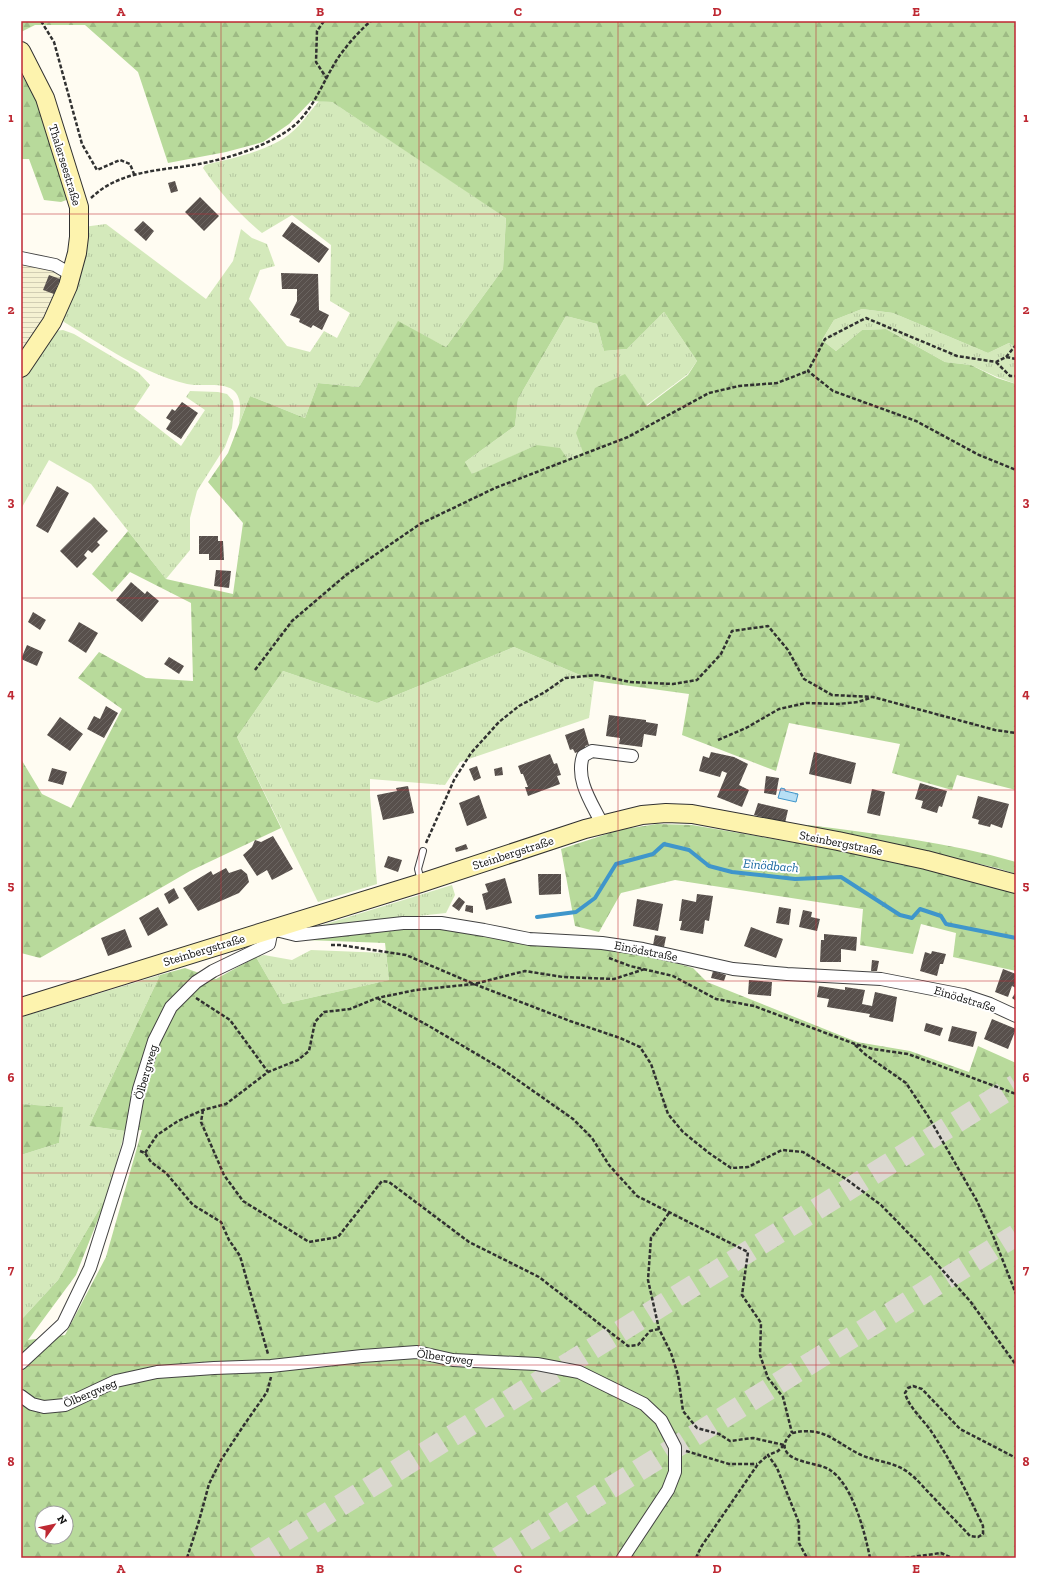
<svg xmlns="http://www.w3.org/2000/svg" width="1037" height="1579" font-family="'Zilla Slab',serif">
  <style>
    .farmland { fill: url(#farmland-rules) }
    .grass { fill: url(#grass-tufts) }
    .forest { fill: url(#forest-firs); fill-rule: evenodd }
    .water { fill: url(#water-ripples); stroke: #3f96cb }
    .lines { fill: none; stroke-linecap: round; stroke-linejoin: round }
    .stream { stroke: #3f96cb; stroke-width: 4 }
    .building { fill: url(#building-hatch) }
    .highway-tunnel { stroke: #dbd8d0; stroke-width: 22; stroke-dasharray: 22 11; stroke-linecap: butt }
    .lane-casing { stroke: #424242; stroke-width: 8 }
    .street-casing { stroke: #424242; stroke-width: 14 }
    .secondary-casing { stroke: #313131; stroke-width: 20 }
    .path { stroke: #313131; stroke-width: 2.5; stroke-dasharray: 4 2; stroke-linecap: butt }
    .lane { stroke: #fff; stroke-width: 6 }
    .street { stroke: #fff; stroke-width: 12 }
    .secondary { stroke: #fdf3ae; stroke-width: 18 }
    .grid { fill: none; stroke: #be2933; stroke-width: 1; stroke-opacity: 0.55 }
    .labels { text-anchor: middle; stroke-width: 4; stroke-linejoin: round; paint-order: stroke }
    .street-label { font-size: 12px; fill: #0f0f0f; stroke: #fff }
    .water-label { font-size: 13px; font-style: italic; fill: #1a68a0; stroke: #fff }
    .neatline { fill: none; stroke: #be2933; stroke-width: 1.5 }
    .grid-label { font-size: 13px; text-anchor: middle; font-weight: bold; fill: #be2933 }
  </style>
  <defs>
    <pattern id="farmland-rules" width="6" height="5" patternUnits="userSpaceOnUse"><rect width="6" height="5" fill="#f5f1d2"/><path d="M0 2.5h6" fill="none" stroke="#d1cdb3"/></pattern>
    <pattern id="grass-tufts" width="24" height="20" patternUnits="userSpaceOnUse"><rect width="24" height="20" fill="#d4e9bb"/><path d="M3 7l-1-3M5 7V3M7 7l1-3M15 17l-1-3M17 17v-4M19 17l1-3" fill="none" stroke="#b5c7a0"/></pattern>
    <pattern id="forest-firs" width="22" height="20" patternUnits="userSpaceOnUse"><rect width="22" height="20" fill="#b8da9b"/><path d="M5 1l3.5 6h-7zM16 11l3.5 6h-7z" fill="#9dba84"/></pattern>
    <pattern id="water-ripples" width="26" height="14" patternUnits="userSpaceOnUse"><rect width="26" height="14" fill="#b7dff5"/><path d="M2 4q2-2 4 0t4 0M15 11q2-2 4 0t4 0" fill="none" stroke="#9cbed1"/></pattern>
    <pattern id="building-hatch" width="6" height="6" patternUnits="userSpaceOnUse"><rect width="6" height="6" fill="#58504c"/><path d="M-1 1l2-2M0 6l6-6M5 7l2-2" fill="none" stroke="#6b6561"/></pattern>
  </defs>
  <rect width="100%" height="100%" fill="#fffcf2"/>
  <path class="farmland" d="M21,261L45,265L57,273L62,280L54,305L21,353Z"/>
  <path class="grass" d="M319,101L332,102L506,217L503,269L446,347L398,322L359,387L318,383L305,418L250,396L239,424C240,413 243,398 233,390C222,382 200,387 187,384C142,373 104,346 64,322L62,318L83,227L106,224L206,299L233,261L241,229L252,238L267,244L275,266L260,270L249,299L287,346L310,352L324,331L337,338L350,313L330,301L331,245L292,215L262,233C239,214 220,193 203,168L205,165C233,158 270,151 292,132C302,124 310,111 319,101Z
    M862,309L893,313L988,353L1009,343L1016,348V384L997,377L971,365L945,362L886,329L862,330L836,351L822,340L834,320Z
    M664,312L697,361L688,374L584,452L569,461L536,445L472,475L465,462L515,426L518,399L566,316L597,324L604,351L627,349Z
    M63,330L74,334L138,372L150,385L134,409L181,446L205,410L186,397L190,391L218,392L227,394L233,401L234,410L232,428L225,447L197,491L190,518V550L166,579L91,484L49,460L21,509V380L55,331Z
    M514,647L594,681L589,718L460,762L445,785L370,779V795L377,884L318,902L237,737L283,671L377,703Z
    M452,885L455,895L446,913L316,927Z
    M311,950L386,953L389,980L283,1004L256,957L264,955L292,960Z
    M160,975L89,1126L125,1131L108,1194L58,1280L21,1320V1155L59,1143L62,1107L21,1104V1017Z"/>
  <path class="forest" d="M21,21H1016V348L1009,343L988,353L893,313L862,309L834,320L822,340L836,351L862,330L886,329L945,362L971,365L997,378L1016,384V790L957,775L952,790L892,773L900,744L789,723L776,771L682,735L689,694L594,681L514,647L377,703L283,671L237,737L281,828L190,871L40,958L21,953V759L42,794L71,808L122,709L78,678L99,652L146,678L193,681L191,603L130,572L112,592L92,574L128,531L166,579L233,594L243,523L208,482L228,453L250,396L305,418L318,383L359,387L398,321L446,347L503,269L506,218L332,102L311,101L289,124L263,142L226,152L168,163L138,72L85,25H35L21,32ZM664,312L697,361L688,375L647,406L625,374L595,388L576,433L583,452L569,461L560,448L536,445L472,474L465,462L515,426L518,399L566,316L597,324L604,351L627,349Z
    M21,74L37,100L69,199L61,202L44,200L29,159H21Z
    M657,824L692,825L890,859L1016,893V971L953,957L956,933L921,924L913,954L860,945L863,909L675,880L621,893L599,932L575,926L561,849L619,830Z
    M808,825C878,834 948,842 1016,862V874L997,868L902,846L807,828Z
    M440,928L536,946L593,947L640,953L693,968L707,982L857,1042L910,1051L969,1072L978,1046L1016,1063V1558H21V1320L58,1280L108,1194L76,1275L28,1340L65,1335L106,1257L142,1130L125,1131L89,1126L160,975L185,968L216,979L256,957L283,1004L389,980L385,943L306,940L361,932ZM42,1513H66V1537H42Z
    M21,1104L63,1107L59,1143L21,1155Z"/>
  <path class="water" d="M781,788L785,789V791L798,794L796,802L778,798Z"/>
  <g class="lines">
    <path class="stream" d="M537,917L576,912L595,898L616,864L653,854L664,844L689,850L709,866L732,872L795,879L841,877L900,915L912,918L920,909L941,916L946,924L1016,938"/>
  </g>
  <path class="building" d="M175,181L178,191L171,193L168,183Z
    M200,197L219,216L204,231L185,212Z
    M143,221L154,231L146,241L134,230Z
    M292,222L329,249L319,263L282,236Z
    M281,273L318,274L319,310L329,315L322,330L313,325L311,328L299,322L300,319L290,315L297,301V289H282Z
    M49,275L60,279L54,294L43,290Z
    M182,402L198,413L181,439L166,429L171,421L166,418L172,409L175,411Z
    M57,486L69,493L48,533L36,526Z
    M94,517L108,531L97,542L100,545L92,553L88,550L84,555L87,558L77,568L60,551Z
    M199,536H218V541H223L224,560H209V554H199Z
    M216,570L231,571L229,588L214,586Z
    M131,582L145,594L147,591L159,601L142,622L116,600Z
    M33,612L46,620L40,630L28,622Z
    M79,622L98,633L86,653L68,641Z
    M27,645L43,652L37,666L21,659Z
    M169,657L184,666L179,674L164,664Z
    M106,706L118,713L104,738L87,729L94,716L100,719Z
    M609,715L646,720V722L658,724L656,736L644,734L642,747L619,744L620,738L606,736Z
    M60,717L83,734L70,751L47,735Z
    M584,728L589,745L585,746L586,749L575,753L573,749L570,750L565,735Z
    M711,752L734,757L748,764L739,785L749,790L742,807L717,797L727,773L722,771L720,777L699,771L703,756L709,758Z
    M814,752L856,763L851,784L809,774Z
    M550,754L554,764L557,763L561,775L557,776L560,784L528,796L525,787H528L523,774H521L518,766Z
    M477,766L481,778L474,781L469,769Z
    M502,767L503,775L495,776L494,769Z
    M52,768L67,772L63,785L48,781Z
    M766,776L779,778L776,795L764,793Z
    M920,783L947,791L942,807L939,806L937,813L921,808L923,801L915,799Z
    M408,786L414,813L383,820L377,795L397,791L396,788Z
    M872,789L885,792L880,816L867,813Z
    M479,795L487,818L467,826L459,803Z
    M978,796L1009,804L1002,828L991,824L990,827L978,824L979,820L972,818Z
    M758,803L788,810L785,823L754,815Z
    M273,836L293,869L272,880L267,870L257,876L243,855L252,847L255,840L261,842Z
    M466,844L468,849L456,852L455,848Z
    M388,856L402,860L398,872L384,867Z
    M226,868L229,873L241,869L247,874L249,882L239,893L198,911L183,888L211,871L213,875Z
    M538,874H561V894L539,895Z
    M505,878L512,903L486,910L482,894L488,892L485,884Z
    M174,888L179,898L169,904L164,894Z
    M697,894L713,896L709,921L705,920L703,934L680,930L682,921H679L682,899L696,902Z
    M459,897L465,902L459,911L452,906Z
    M637,899L663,904L658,931L633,926Z
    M466,905L473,906V913L465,911Z
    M158,907L168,925L148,936L139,918Z
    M779,907L791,909L789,925L776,923Z
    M803,910L812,912L811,917L820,919L817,931L799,927Z
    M751,927L783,939L776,958L744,946Z
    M125,929L132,947L108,956L101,938Z
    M824,934L857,937L856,951L841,949V962H820L821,940H824Z
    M655,935L666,937L664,947L653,945Z
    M932,951L946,954L943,964H940L937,976L920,971L925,952L931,954Z
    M872,960L879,961L877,971H871Z
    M1003,969L1016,974V988L1012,986L1008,997L995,992Z
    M713,971L726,975L724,981L711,978Z
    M749,980L772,982L771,996L748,994Z
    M819,986L845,990V987L865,990L862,1004L872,1006L875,992L897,997L893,1022L869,1017L870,1014L827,1007L829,999L817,997Z
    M1016,992V1001L1012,998Z
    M992,1019L1016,1029L1008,1049L984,1039Z
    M926,1023L943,1028L940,1036L924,1031Z
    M952,1026L977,1032L973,1047L948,1041Z"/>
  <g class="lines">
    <path class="highway-tunnel" d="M256,1558L1016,1085
      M498,1558L1016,1235"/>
    <g class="lane-casing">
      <path id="lane" d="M421,881L418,869L423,851"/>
    </g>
    <g class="street-casing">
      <path id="street" d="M21,258L55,265L72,275
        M602,824C592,803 575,780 583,756L592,751L632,756
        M21,1363L63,1324L90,1268L129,1145L139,1089L154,1041L171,1007L196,982L213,971L269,944L272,929L296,935L403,923H441L484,930L529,939L602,943L643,949L733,969L787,974L881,979L963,995L990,1004L1016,1016
        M21,1396L32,1404L44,1407L65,1405L116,1381L157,1372L214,1368L271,1366L362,1356L417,1352L453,1360L537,1364L579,1372L644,1404L661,1420L675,1447V1472L668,1490L623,1558"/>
    </g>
    <g class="secondary-casing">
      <path id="secondary" d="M21,51L45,98L79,207V237L77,253L68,286L52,322L21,368
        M21,1007L421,883L585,829L642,815L666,813L692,814L838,841L926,860L1016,884"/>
    </g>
    <path class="path" d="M41,21L54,42L82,144L97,170L120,160L130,164L134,174
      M324,21L317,31L316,62L327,79
      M91,198C119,171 157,171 193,165C222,160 253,151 279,136C313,118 320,84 340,55C349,43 359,31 371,21
      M1006,357L1016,345
      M1016,359L1006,357L996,362L957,356L866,318L825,339L808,371L833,391L916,421L979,455L1016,470
      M996,362L1010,376H1016
      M255,670L292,621L346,575L420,524L495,488L628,437L709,393L739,386L777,383L808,371
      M718,740L746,728L779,709L806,703L838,704L858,702L870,698
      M426,843L454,780L471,753L499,722L519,706L545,692L565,678L597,675L630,682L673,684L697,680L721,654L732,631L768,626L788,650L804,679L832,695L873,697L995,730L1016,733
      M331,945H340L406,955L474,984L570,1021L620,1038L640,1047L651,1064L668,1114L683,1132L709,1153L731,1168L748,1167L782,1150L803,1152L846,1179L881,1205L919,1244L970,1301L1016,1365
      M609,958L630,966L673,976L716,999L754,1006L855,1044L873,1049L908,1054L1016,1094
      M196,998L230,1020L268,1072
      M377,998L429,1026L502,1069L573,1119L592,1138L609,1165L637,1196L748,1252L742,1295L761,1323L760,1355L768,1378L783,1397L792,1433
      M855,1045L866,1055L906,1083L928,1116L977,1201L994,1238L1016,1294
      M203,1110L201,1122L224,1175L243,1201L309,1242L338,1237L382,1181L389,1182L469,1242L539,1277L628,1346L638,1345L650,1331L659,1329
      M140,1151L145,1153L151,1162L166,1173L193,1205L221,1222L229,1240L240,1256L268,1354
      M145,1153L157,1135L178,1121L203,1110L226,1104L268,1072L298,1060L309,1051L315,1022L324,1012L350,1009L377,998L416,990L474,984L525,971L563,977L614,979L645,969
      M669,1213L651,1238L648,1280L659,1329L671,1353L678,1375L683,1411L697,1428L719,1434L730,1441L753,1438L784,1445
      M784,1445L778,1451L768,1455L777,1468L799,1523V1543L807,1558
      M686,1451L729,1464H757
      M187,1558L199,1521L209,1484L221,1460L244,1425L267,1392L271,1377
      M696,1558L701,1547L758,1464L768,1455
      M870,1558C865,1533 853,1485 830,1470C820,1463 792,1463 786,1451C782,1444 787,1438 792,1433C822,1426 833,1440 857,1453C872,1461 889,1461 903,1469C915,1476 923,1487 932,1496C945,1510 958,1523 970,1536L978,1537L983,1534V1526C968,1494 952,1463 933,1434C924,1420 909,1408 905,1393L908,1388L913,1386L922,1389L960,1429L1016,1458
      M905,1558L941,1553L952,1558"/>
    <use href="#lane" class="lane"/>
    <use href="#street" class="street"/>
    <use href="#secondary" class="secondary"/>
  </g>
  <path class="grid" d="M221,21V1558M419,21V1558M618,21V1558M816,21V1558M21,214H1016M21,406H1016M21,598H1016M21,790H1016M21,981H1016M21,1173H1016M21,1365H1016"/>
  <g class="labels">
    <g class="street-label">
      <text transform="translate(65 165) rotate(73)" y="4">Thalerseestraße</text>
      <text transform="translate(841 843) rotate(11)" y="4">Steinbergstraße</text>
      <text transform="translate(513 853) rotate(-18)" y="4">Steinbergstraße</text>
      <text transform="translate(204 950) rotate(-17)" y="4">Steinbergstraße</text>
      <text transform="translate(646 951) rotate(11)" y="4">Einödstraße</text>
      <text transform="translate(965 999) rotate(17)" y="4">Einödstraße</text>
      <text transform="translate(146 1072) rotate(-74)" y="4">Ölbergweg</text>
      <text transform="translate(445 1357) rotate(8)" y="4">Ölbergweg</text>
      <text transform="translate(90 1393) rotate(-23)" y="4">Ölbergweg</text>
    </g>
    <g class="water-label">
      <text transform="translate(771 865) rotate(5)" y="5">Einödbach</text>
    </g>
  </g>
  <rect width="1037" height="1579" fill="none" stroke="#ffffff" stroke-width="44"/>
  <g transform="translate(54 1525) rotate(57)"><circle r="19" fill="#ffffff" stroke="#9f9f9f"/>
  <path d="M0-3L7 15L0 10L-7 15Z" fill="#be2933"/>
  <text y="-6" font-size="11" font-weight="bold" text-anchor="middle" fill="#0f0f0f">N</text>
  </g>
  <rect x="22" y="22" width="993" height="1535" class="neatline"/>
  <g class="grid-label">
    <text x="121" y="16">A</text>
    <text x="320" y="16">B</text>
    <text x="518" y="16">C</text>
    <text x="717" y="16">D</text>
    <text x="916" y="16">E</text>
    <text x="11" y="122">1</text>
    <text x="1026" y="122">1</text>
    <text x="11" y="314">2</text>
    <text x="1026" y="314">2</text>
    <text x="11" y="506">3</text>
    <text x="1026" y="506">3</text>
    <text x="11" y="698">4</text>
    <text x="1026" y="698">4</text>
    <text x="11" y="890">5</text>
    <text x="1026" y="890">5</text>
    <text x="11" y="1082">6</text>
    <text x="1026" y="1082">6</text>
    <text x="11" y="1274">7</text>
    <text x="1026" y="1274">7</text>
    <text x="11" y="1466">8</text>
    <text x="1026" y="1466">8</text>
    <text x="121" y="1573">A</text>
    <text x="320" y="1573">B</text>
    <text x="518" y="1573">C</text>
    <text x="717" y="1573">D</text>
    <text x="916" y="1573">E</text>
  </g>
</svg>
